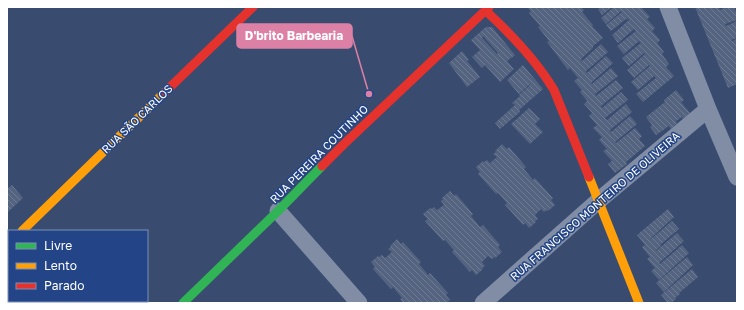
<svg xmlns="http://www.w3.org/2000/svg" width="744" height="310" font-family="'Golos Text',sans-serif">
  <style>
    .building { fill: url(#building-back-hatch); fill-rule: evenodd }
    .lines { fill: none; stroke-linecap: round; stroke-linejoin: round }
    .street { stroke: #808da5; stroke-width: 17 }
    .fast { stroke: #30b455; stroke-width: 9 }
    .slow { stroke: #ff9f0a; stroke-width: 9 }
    .jam { stroke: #e5322d; stroke-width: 9 }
    .labels { text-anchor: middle; stroke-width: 3; stroke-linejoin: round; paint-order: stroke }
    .street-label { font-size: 11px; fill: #fff; stroke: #234486 }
    .leader { fill: none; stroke: #dd80a5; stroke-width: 1.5 }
    .callout-dot { fill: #dd80a5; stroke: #234486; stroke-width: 1.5 }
    .callout { fill: #dd80a5; stroke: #dd80a5; stroke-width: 1.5 }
    .callout-label { font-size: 12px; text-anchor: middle; font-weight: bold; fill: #fff }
  </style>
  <defs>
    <pattern id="building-back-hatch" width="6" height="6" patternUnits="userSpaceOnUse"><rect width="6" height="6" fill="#546480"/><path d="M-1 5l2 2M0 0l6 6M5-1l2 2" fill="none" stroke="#6e7b93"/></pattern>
  </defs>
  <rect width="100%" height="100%" fill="#394c70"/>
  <path class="building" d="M527,7H581L584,10L582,12L593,25L592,26L603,38L593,46V48L581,59L582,61L601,44L608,52L586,71L587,73L606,56L613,63L591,83L592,84L611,68L618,76L595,94L596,96L616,80L623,88L601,106L602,108L621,92L628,100L605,118L607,120L626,104L632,112L610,130L611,132L630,116L637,124L615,142L616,143L635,128L642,136L639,139L645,146L626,162L627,164L615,173L608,164L612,161L603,151L607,149L599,140L602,137L593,128L597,125L589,116L592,113L584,104L587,101L580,92L582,90L574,81L578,78L570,68L568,70L547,42L549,41L538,27L540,26L529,13L531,11Z
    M601,7H612L602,15L598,9Z
    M614,7H641L650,17L647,19L655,28L652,31L660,40L657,43L664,52L662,54L669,64L666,67L674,76L643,102L636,94L656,78L654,76L638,90L631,82L650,66L649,65L634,78L627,70L645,54L644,53L629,66L622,58L641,43L639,41L624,54L617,46L636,31L634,29L618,43L612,35L629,20L628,18L627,20L626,19L611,31L606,25L622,12L621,11L606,24L601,18Z
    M695,7H722L719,8L720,10L726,7H734L737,14V20L725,24L726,26L737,21V38L731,40L732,41L737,39V84L728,88Z
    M486,27H492L515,55L507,61L514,69L500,82L485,65L482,68L472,57L480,50L471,40ZM483,36L498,53L497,54L482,38Z
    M462,51L469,60L467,61L480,77L467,87L449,63Z
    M523,65L543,89L519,110L520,112L500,129L495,123L515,105L512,103L520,96L519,95L530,85V84L519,94L507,80Z
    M676,90L684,100L681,102L690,113L683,119L682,117L676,121L677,123L671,129L669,126L656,135L650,127L652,125L646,117L665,102L664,100Z
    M529,108L540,119L535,124L543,132L530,144L511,124Z
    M502,144L507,149L509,147L526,167L524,169L533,180L535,178L553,198L551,200L555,205L548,211L547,210L544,212L541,209L535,215L538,219L535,221L536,222L529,228L525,223L523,225L505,205L507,203L498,193L496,194L478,174L480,172L476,167L483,161L484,162L487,160L490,163L497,157L493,154L496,152L495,151Z
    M12,185L23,198L8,212L7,210V189Z
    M450,191L454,196L456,194L473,214L471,216L480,227L483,225L500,245L498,247L502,252L495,258L494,257L492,259L488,256L482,262L485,266L482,268L483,269L476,275L472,270L470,272L452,252L454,250L445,240L443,241L425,221L428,219L423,214L430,208L431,209L434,207L437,210L444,205L441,201L443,199L442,198Z
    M668,209L674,217L651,238V239L672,221L679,229L660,245L661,246L656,250V251L677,233L684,241L659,263L660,264L682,245L689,253L659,280L651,271L655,268L647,259L650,257L642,247L645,245L637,235Z
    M397,239L401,244L403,242L421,262L419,264L428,275L430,273L448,293L446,295L450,300L446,303H403L400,299L402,298L393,287L391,289L373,269L375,267L371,262L378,256L379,257L382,255L385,258L392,252L388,249L391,247L390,246Z
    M687,257L693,265L664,292L656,283Z
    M692,269L698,277L679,293L680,294L675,298L676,299L671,303H668L661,295Z"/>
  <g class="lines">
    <path class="street" d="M668,7L708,109L737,177
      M278,211L359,303
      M7,245L9,243
      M58,301L60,303
      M483,303L598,201L708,109"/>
    <path class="fast" d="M183,303L278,211L322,166"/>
    <path class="slow" d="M589,177L639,303
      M22,231L165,92"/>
    <path class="jam" d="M486,11C512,35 536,60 554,90L589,177
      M165,92L253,7
      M322,166L344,144L489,7"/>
  </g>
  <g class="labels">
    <g class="street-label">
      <text transform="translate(137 119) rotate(-44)" y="4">RUA SÃO CARLOS</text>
      <text transform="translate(319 154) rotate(-45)" y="4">RUA PEREIRA COUTINHO</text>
      <text transform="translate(595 206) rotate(-41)" y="4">RUA FRANCISCO MONTEIRO DE OLIVEIRA</text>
    </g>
  </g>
  <path class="leader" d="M369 94L352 36"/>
  <circle class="callout-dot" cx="369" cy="94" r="4"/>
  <rect class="callout" x="237" y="24" width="115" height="24" rx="4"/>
  <g class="callout-label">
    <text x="294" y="40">D'brito Barbearia</text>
  </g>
  <rect width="744" height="310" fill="none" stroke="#ffffff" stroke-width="16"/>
  <rect x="8" y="230" width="140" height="72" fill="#234486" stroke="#7b8fb6"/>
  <rect x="16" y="243" width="20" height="6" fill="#30b455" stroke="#7b8fb6"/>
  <text x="44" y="250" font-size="12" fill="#ffffff">Livre</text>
  <rect x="16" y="263" width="20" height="6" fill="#ff9f0a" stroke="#7b8fb6"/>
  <text x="44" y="270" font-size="12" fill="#ffffff">Lento</text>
  <rect x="16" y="283" width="20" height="6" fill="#e5322d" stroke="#7b8fb6"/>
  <text x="44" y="290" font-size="12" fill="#ffffff">Parado</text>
</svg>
